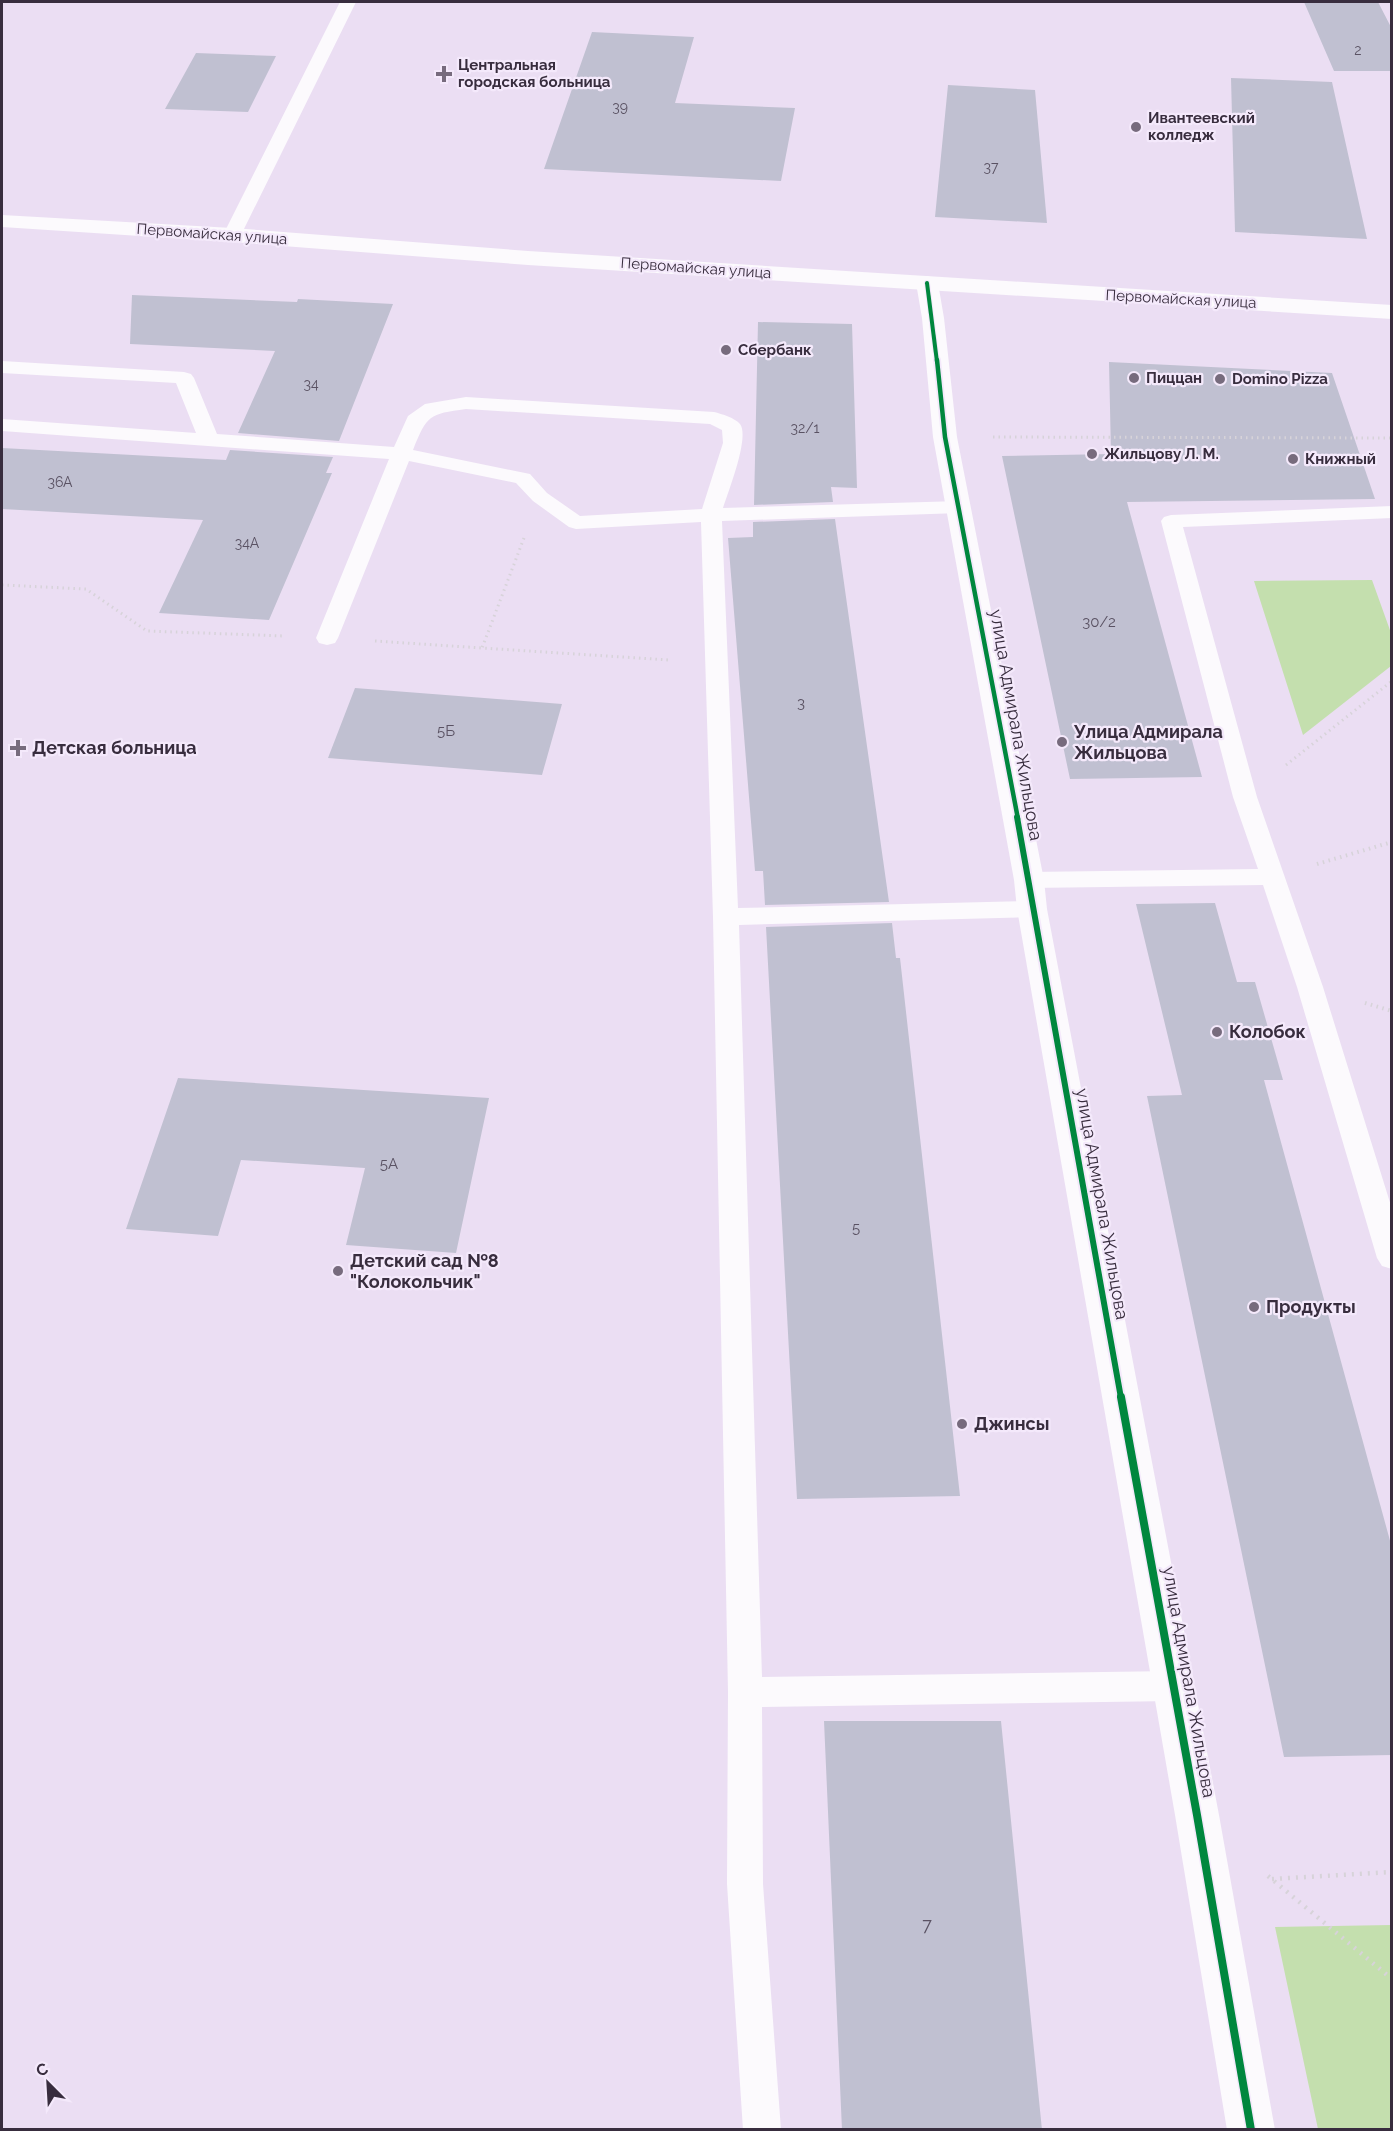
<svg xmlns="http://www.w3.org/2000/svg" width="1393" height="2131" font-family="Raleway,sans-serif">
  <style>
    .green { fill: #c4dfae }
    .building { fill: #c0c0d1 }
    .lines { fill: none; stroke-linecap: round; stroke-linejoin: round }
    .path-far2 { stroke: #d7d3d9; stroke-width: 3; stroke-dasharray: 1.5 4; stroke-linecap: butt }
    .path-far1 { stroke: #d7d3d9; stroke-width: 4; stroke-dasharray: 1.5 4.5; stroke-linecap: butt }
    .path { stroke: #d7d3d9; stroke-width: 4.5; stroke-dasharray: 2 6; stroke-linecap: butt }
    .service { fill: #fcfafd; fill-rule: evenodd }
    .minor { fill: #fcfafd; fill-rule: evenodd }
    .secondary { fill: #fcfafd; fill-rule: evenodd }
    .cycleway-far3-casing { stroke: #f4e9fb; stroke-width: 6 }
    .cycleway-far2-casing { stroke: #f4e9fb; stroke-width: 8 }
    .cycleway-far1-casing { stroke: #f4e9fb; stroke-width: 10 }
    .cycleway-casing { stroke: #f4e9fb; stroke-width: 11 }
    .cycleway-far3 { stroke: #00873e; stroke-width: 4 }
    .cycleway-far2 { stroke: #00873e; stroke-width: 4.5 }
    .cycleway-far1 { stroke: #00873e; stroke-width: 6 }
    .cycleway { stroke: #00873e; stroke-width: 8 }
    .poi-dot { fill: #776b7d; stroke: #f4e9fb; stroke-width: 2 }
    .labels { text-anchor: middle; stroke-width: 4.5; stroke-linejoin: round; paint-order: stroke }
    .far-number-label { font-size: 14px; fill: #5a5263 }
    .far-poi-label { font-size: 15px; font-weight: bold; fill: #382d3e; stroke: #f4e9fb; text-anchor: start }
    .far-street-label { font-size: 15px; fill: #382d3e; stroke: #f4e9fb }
    .number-label { font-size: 15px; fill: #5a5263 }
    .street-label { font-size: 18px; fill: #382d3e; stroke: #f4e9fb }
    .poi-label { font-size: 18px; font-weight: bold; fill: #382d3e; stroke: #f4e9fb; text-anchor: start }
    .near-number-label { font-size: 18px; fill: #5a5263 }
  </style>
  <rect width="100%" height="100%" fill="#ebdef3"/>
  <path class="green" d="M1372,580L1391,633V666L1303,735L1254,581Z
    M1391,1925V2129H1318L1275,1927Z"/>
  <path class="building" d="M1304,2H1378L1392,29V71H1334Z
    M592,32L694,37L675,103L795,108L781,181L544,169Z
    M196,53L276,56L248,112L165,109Z
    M1231,78L1332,82L1367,239L1235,232Z
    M948,85L1035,90L1047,223L935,217Z
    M132,295L297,302L298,299L393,304L339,441L238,433L275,351L130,344Z
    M758,322L852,324L857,488L831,487L833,502L754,505Z
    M1109,362L1332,373L1375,499L1127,502L1202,777L1070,779L1002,456L1111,454Z
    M2,448L226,460L230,450L333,457L326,473H332L269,620L159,613L203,520L2,509Z
    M835,519L889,902L765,905L763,871H755L728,538L753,537V522Z
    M355,688L562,704L542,775L328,758Z
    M1215,903L1237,982H1255L1283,1080H1264L1392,1548V1755L1284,1757L1147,1096L1182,1095L1136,904Z
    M892,923L896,958H900L960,1496L797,1499L766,927Z
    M178,1078L489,1098L456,1253L346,1245L365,1168L241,1160L218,1236L126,1229Z
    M824,1721H1001L1042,2130H842Z"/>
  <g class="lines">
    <path class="path-far2" d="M993,437L1392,438
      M524,538L482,648L669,660
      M2,585L86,589L147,631L284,636
      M375,641L482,648
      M1286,765L1392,681"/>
    <path class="path-far1" d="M1317,864L1392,842
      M1365,1003L1392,1011"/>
    <path class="path" d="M1268,1876L1392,1979
      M1272,1879L1392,1872"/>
    <path class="service" d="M340,2H356L241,235L238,239H226L223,235Z
      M2,361L184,372L191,374L194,378L217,434L394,447L408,416L425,404L466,397L714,412C722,414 735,418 740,424C750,437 728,492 723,508L960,501L967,503L970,507L967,511L960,513L722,521L738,908L1032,901L1041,903L1045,909L1041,915L1032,917L739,925L762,1677L1174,1671L1186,1675L1191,1686L1186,1697L1174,1701L762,1707L763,1884L781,2130H743L727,1884L728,1692L713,917L701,522L576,529L569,527L533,501L516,483L409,461L338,638L335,643L327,645L319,643L316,638L389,459L2,431V419L196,433L176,383L2,373ZM466,409L710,424L722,430L723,443L702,509L580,516L547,493L530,474L413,450C427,415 429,414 466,409Z
      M1392,506V518L1183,527L1257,797L1323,987L1392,1209V1269L1382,1266L1377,1258L1297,987L1263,885L1029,888L1020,886L1017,880L1020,874L1029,872L1258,869L1233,797L1161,521L1164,517L1171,515Z"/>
    <path class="minor" d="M927,276L935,278L938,283L944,318L957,437L1044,880L1047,909L1219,1815L1275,2130H1227L1175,1815L1017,909L1014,880L933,437L922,318L916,283L919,278Z"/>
    <path class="secondary" d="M2,215L232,228L528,251L1392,305V319L528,265L232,242L2,227Z"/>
    <g class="cycleway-far3-casing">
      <path id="cycleway-far3" d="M927,283L937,362"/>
    </g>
    <g class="cycleway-far2-casing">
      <path id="cycleway-far2" d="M937,360L945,437L1018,819"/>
    </g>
    <g class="cycleway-far1-casing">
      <path id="cycleway-far1" d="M1017,817L1121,1398"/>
    </g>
    <g class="cycleway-casing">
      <path id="cycleway" d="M1121,1397L1197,1815L1251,2130"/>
    </g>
    <use href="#cycleway-far3" class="cycleway-far3"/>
    <use href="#cycleway-far2" class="cycleway-far2"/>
    <use href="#cycleway-far1" class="cycleway-far1"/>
    <use href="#cycleway" class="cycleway"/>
  </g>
  <g class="poi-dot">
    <path d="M441 65h6v6h6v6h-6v6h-6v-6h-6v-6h6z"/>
    <circle cx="1136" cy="127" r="6"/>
    <circle cx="726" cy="350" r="6"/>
    <circle cx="1134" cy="378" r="6"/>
    <circle cx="1220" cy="379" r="6"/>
    <circle cx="1092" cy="454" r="6"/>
    <circle cx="1293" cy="459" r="6"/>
    <circle cx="1062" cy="742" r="6"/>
    <path d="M15 739h6v6h6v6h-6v6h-6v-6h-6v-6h6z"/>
    <circle cx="1217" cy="1032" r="6"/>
    <circle cx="338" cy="1271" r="6"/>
    <circle cx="1254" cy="1307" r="6"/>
    <circle cx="962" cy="1424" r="6"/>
  </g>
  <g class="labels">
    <g class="far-number-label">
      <text x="1358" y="55">2</text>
      <text x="620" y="112">39</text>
      <text x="991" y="172">37</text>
      <text x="311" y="389">34</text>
      <text x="805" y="433">32/1</text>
      <text x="60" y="487">36А</text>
      <text x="247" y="548">34А</text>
    </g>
    <g class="far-poi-label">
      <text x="458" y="70">Центральная<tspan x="458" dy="17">городская больница</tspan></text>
      <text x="1148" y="123">Ивантеевский<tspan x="1148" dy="17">колледж</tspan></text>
      <text x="738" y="355">Сбербанк</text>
      <text x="1146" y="383">Пиццан</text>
      <text x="1232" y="384">Domino Pizza</text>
      <text x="1104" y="459">Жильцову Л. М.</text>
      <text x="1305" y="464">Книжный</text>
    </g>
    <g class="far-street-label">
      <text transform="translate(212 234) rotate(4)" y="5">Первомайская улица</text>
      <text transform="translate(696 268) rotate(4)" y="5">Первомайская улица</text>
      <text transform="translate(1181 299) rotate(3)" y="5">Первомайская улица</text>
    </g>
    <g class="number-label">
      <text x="1099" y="627">30/2</text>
      <text x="801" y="708">3</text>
      <text x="446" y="736">5Б</text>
      <text x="389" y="1169">5А</text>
      <text x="856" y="1233">5</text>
    </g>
    <g class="street-label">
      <text transform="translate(1016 725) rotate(80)" y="6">улица Адмирала Жильцова</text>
      <text transform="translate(1102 1204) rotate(80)" y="6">улица Адмирала Жильцова</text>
      <text transform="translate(1189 1682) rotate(80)" y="6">улица Адмирала Жильцова</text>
    </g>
    <g class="poi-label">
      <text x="1074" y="738">Улица Адмирала<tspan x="1074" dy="21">Жильцова</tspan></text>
      <text x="32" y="754">Детская больница</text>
      <text x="1229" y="1038">Колобок</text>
      <text x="350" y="1267">Детский сад №8<tspan x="350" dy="21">"Колокольчик"</tspan></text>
      <text x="1266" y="1313">Продукты</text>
      <text x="974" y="1430">Джинсы</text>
    </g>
    <g class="near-number-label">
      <text x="927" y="1931">7</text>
    </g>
  </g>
  <rect width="1393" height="2131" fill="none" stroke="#382d3e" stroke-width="6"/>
  <g transform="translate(48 2083) rotate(336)" stroke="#f4e9fb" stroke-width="4.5" paint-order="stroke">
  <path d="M0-4.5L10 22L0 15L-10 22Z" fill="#382d3e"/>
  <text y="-9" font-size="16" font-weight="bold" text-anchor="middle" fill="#382d3e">С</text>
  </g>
</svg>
